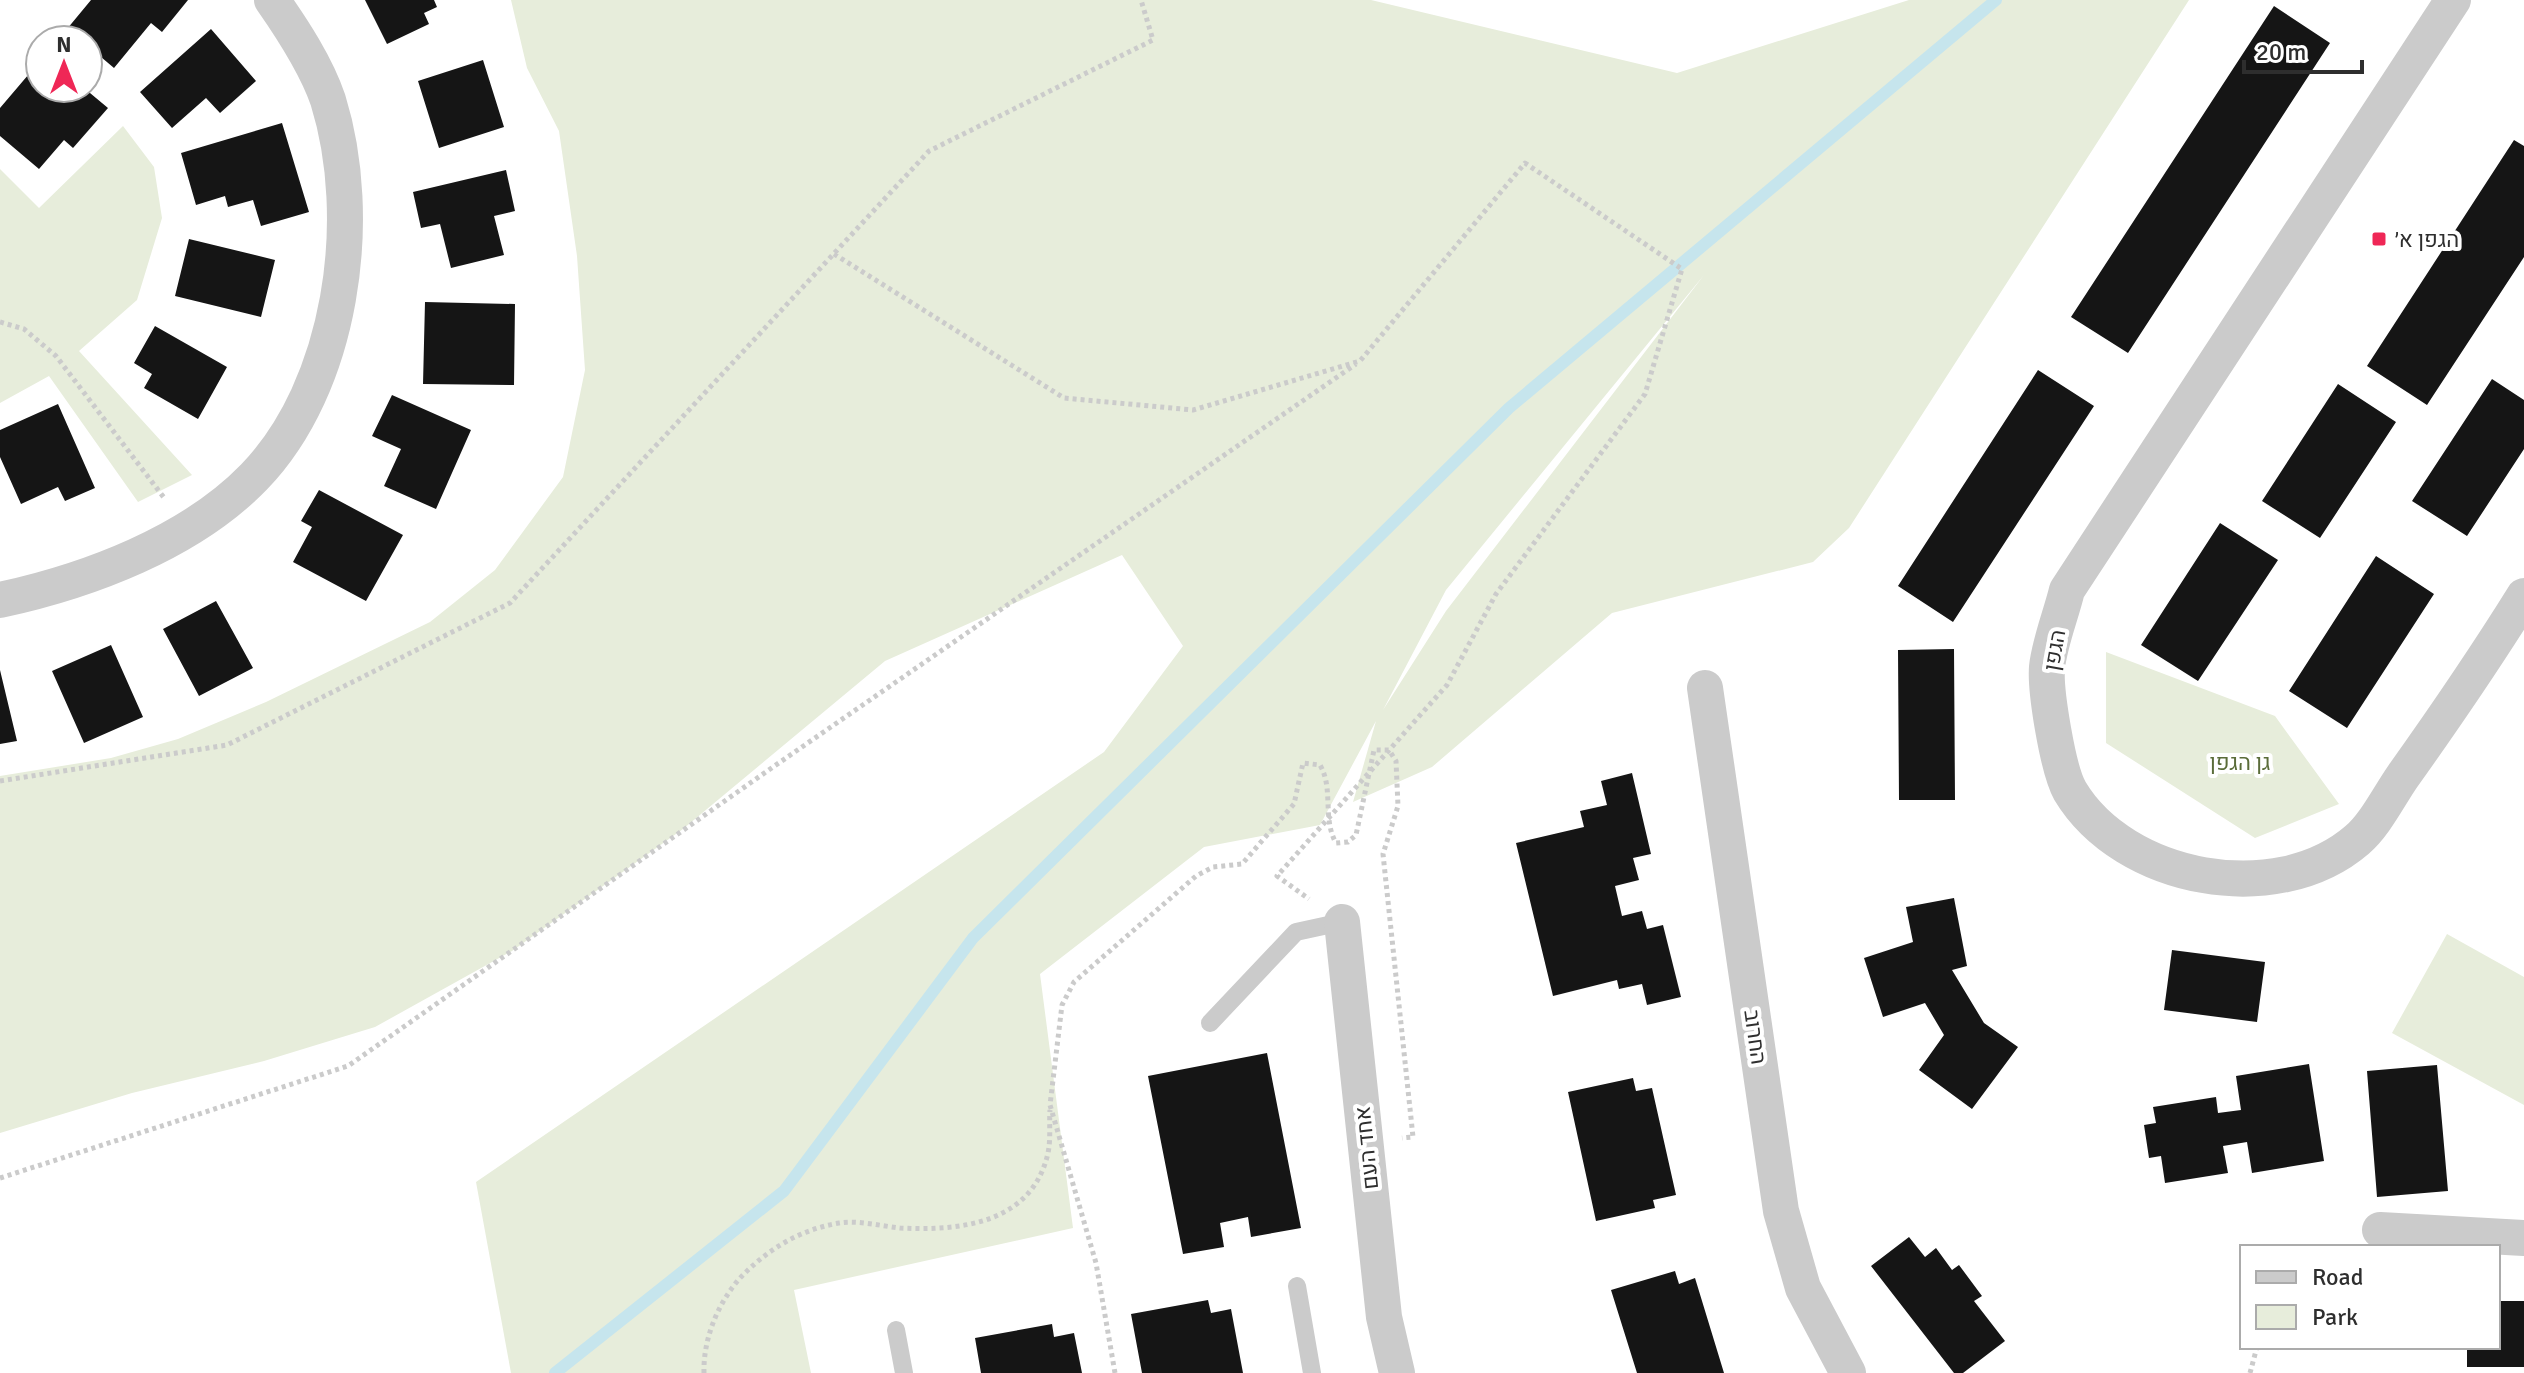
<svg xmlns="http://www.w3.org/2000/svg" width="2524" height="1373" font-family="Signika,Heebo,sans-serif">
  <style>
    .green { fill: #e7eddb; fill-rule: evenodd }
    .lines { fill: none; stroke-linecap: round; stroke-linejoin: round }
    .stream { stroke: #c6e5ed; stroke-width: 12 }
    .building { fill: #151515 }
    .path { stroke: #cbcbcb; stroke-width: 5; stroke-dasharray: 4 4; stroke-linecap: butt }
    .lane { stroke: #cbcbcb; stroke-width: 18 }
    .street { stroke: #cbcbcb; stroke-width: 36 }
    .poi-dot { fill: #ef2756; stroke: #fff; stroke-width: 3 }
    .labels { text-anchor: middle; stroke-width: 8; stroke-linejoin: round; paint-order: stroke }
    .poi-label { font-size: 22px; fill: #2e2e2e; stroke: #fff; text-anchor: start }
    .street-label { font-size: 22px; fill: #2e2e2e; stroke: #fff }
    .park-label { font-size: 22px; fill: #5a6c39; stroke: #fff }
  </style>
  <rect width="100%" height="100%" fill="#fff"/>
  <path class="green" d="M511,0H1371L1677,73L1909,0H2189L1849,528L1813,562L1612,613L1432,767L1353,802L1376,721L1320,825L1204,847L1040,974L1073,1228L794,1290L811,1373H511L476,1182L1104,752L1183,646L1122,555L885,661L683,829L512,951L375,1027L264,1061L132,1093L0,1133V776L111,758L178,739L266,702L430,622L495,570L563,477L585,370L577,256L559,131L527,68ZM1704,275L1446,611L1383,710L1446,590Z
    M123,126L154,167L162,218L137,300L79,351L192,475L138,502L49,376L0,403V169L39,208Z
    M2106,652L2275,716L2339,804L2255,838L2106,743Z
    M2447,934L2524,977V1105L2392,1033Z"/>
  <g class="lines">
    <path class="stream" d="M555,1373L784,1191L973,938L1509,408L1996,0"/>
  </g>
  <path class="building" d="M91,0H188L162,32L151,23L114,68L88,46V40H81L67,29Z
    M365,0H434L437,7L424,13L429,24L387,44Z
    M2274,6L2330,43L2128,353L2071,317Z
    M211,29L256,81L220,113L206,98L172,128L140,92Z
    M483,60L504,127L439,148L418,81Z
    M40,61V88H84L108,108L73,148L64,140L39,169L0,136V108Z
    M282,123L309,212L261,226L253,200L228,207L225,196L196,205L181,153Z
    M2514,140L2524,146V257L2427,405L2367,366Z
    M506,170L515,211L494,216L504,255L451,268L440,224L421,228L413,192Z
    M189,239L275,260L261,317L175,296Z
    M425,302L515,304L514,385L423,384Z
    M155,326L227,367L198,419L144,388L152,374L134,363Z
    M2038,370L2094,406L1953,622L1898,586Z
    M2492,379L2524,400V449L2467,536L2412,501Z
    M2338,384L2396,422L2320,538L2262,501Z
    M392,395L471,430L436,509L384,486L401,449L372,436Z
    M58,404L95,488L65,501L58,487L21,504L0,457V430Z
    M319,490L403,535L366,601L293,562L312,527L301,521Z
    M2220,523L2278,560L2198,681L2141,645Z
    M2376,556L2434,594L2347,728L2289,691Z
    M216,601L253,668L199,696L163,629Z
    M111,645L143,717L84,743L52,671Z
    M1954,649L1955,800H1899L1898,650Z
    M0,670L17,741L0,744Z
    M1632,773L1651,854L1633,858L1639,880L1615,886L1622,916L1642,911L1647,929L1663,925L1681,997L1647,1005L1642,984L1619,989L1617,980L1553,996L1516,843L1584,827L1580,811L1607,805L1601,781Z
    M1954,898L1967,966L1952,970L1984,1023L2018,1047L1972,1109L1919,1070L1944,1035L1925,1003L1883,1017L1864,958L1913,942L1906,907Z
    M2172,950L2265,962L2257,1022L2164,1010Z
    M1267,1053L1301,1228L1251,1237L1248,1217L1220,1223L1224,1247L1183,1254L1148,1076Z
    M2309,1064L2324,1161L2252,1173L2247,1142L2223,1146L2228,1173L2165,1183L2161,1156L2149,1158L2144,1125L2156,1123L2153,1107L2216,1097L2218,1113L2241,1110L2236,1076Z
    M2437,1065L2448,1191L2377,1197L2367,1071Z
    M1633,1078L1636,1091L1652,1088L1676,1195L1653,1200L1655,1208L1596,1221L1568,1092Z
    M1909,1237L1925,1257L1936,1248L1952,1270L1959,1265L1982,1296L1974,1301L2005,1341L1963,1373H1954L1871,1266Z
    M1675,1271L1679,1284L1695,1278L1724,1373H1637L1611,1290Z
    M1208,1300L1211,1313L1231,1309L1243,1373H1142L1131,1314Z
    M2498,1301H2524V1367H2467V1347H2498Z
    M1052,1324L1054,1337L1074,1333L1082,1373H981L975,1338Z"/>
  <g class="lines">
    <path class="path" d="M834,254L1064,398L1193,410L1360,361L1525,163L1682,269L1645,394L1496,594L1447,685L1277,876L1309,899
      M0,322L24,329L56,356L165,499
      M0,781L227,745L510,603L929,151L1153,40L1141,0
      M0,1178L348,1066L773,767L1356,364
      M704,1373C703,1339 718,1303 740,1278C768,1249 799,1230 839,1223C858,1220 881,1226 900,1228C960,1231 1032,1224 1048,1153C1051,1139 1049,1123 1050,1110
      M1115,1373L1096,1263L1050,1105L1062,1005L1074,982L1196,876L1213,867L1242,864L1294,804L1303,763L1320,765C1334,789 1322,818 1336,843L1348,842L1356,835L1374,750H1389L1396,761L1398,806L1383,854L1413,1137L1402,1138
      M2250,1373L2257,1347"/>
    <path class="lane" d="M1210,1023L1296,932L1342,922
      M1297,1286L1312,1373
      M896,1330L904,1373"/>
    <path class="street" d="M2453,0L2067,590C2061,615 2050,641 2047,667C2045,691 2058,770 2070,791C2124,881 2277,909 2357,840C2375,825 2389,796 2403,776C2445,717 2486,657 2524,596
      M0,600C88,581 190,543 254,477C342,386 365,219 328,100C316,65 293,30 272,0
      M1705,688L1781,1211L1803,1288L1848,1373
      M1342,922L1384,1317L1397,1373
      M2380,1230L2524,1238"/>
  </g>
  <rect class="poi-dot" x="2371" y="231" width="16" height="16" rx="4"/>
  <g class="labels">
    <g class="poi-label">
      <text x="2395" y="247">הגפן א׳</text>
    </g>
    <g class="street-label">
      <text transform="translate(2054 650) rotate(-80)" y="8">הגפן</text>
      <text transform="translate(1756 1037) rotate(82)" y="8">החרוב</text>
      <text transform="translate(1366 1148) rotate(-96)" y="8">אחד העם</text>
    </g>
    <g class="park-label">
      <text x="2240" y="770">גן הגפן</text>
    </g>
  </g>
  <rect x="2240" y="1245" width="260" height="104" fill="#ffffff" stroke="#ababab" stroke-width="2"/>
  <rect x="2256" y="1271" width="40" height="12" fill="#cbcbcb" stroke="#ababab" stroke-width="2"/>
  <text x="2312" y="1285" font-size="24" fill="#2e2e2e">Road</text>
  <rect x="2256" y="1305" width="40" height="24" fill="#e7eddb" stroke="#ababab" stroke-width="2"/>
  <text x="2312" y="1325" font-size="24" fill="#2e2e2e">Park</text>
  <g transform="translate(64 64)"><circle r="38" fill="#ffffff" stroke="#ababab" stroke-width="2"/>
  <path d="M0-6L14 30L0 20L-14 30Z" fill="#ef2756"/>
  <text y="-12" font-size="22" font-weight="bold" text-anchor="middle" fill="#2e2e2e">N</text>
  </g>
  <path d="M2244 60v12h118v-12" fill="none" stroke="#2e2e2e" stroke-width="4"/>
  <text x="2256" y="60" font-size="24" fill="#2e2e2e" stroke="#ffffff" stroke-width="6" paint-order="stroke">20 m</text>
</svg>
